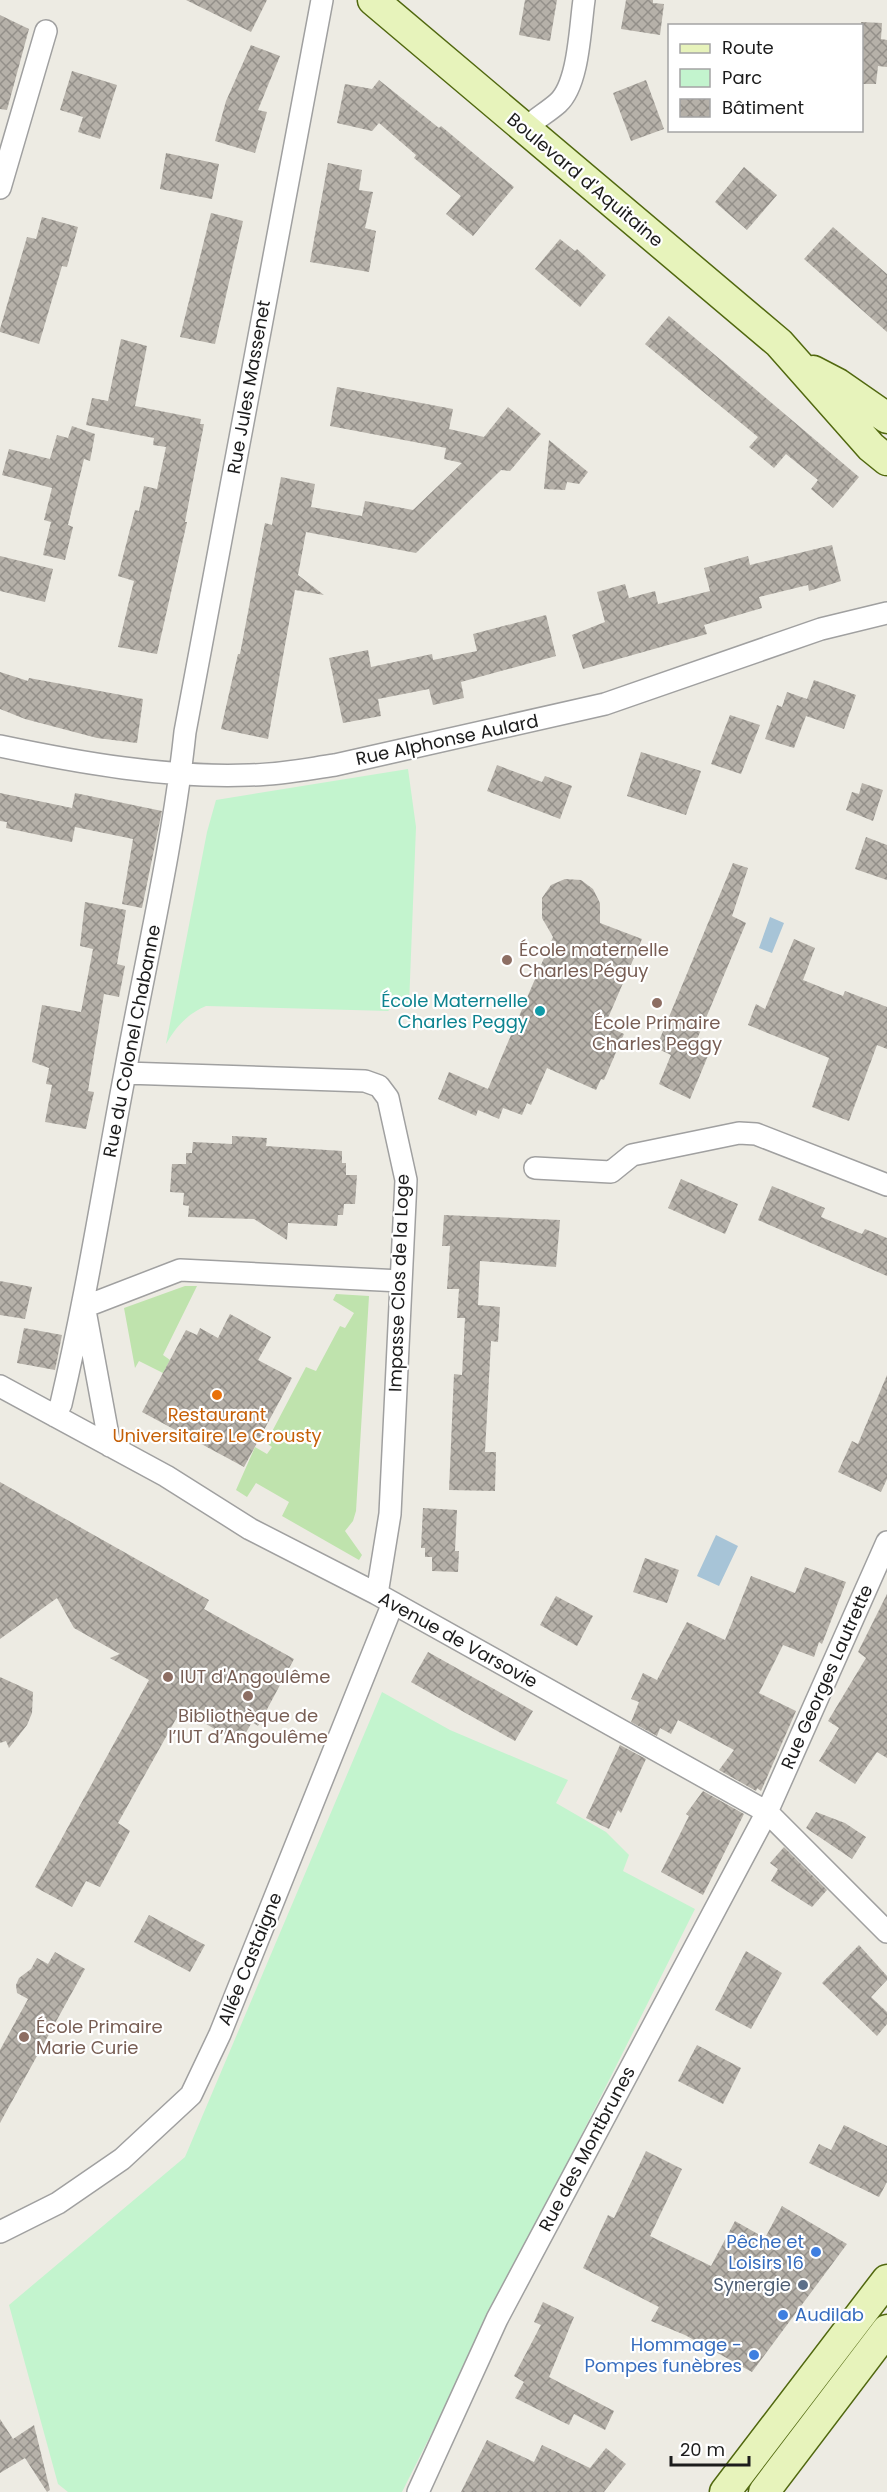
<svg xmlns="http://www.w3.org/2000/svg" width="887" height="2492" font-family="Poppins,sans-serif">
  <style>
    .grass { fill: #bfe3ad }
    .park { fill: #c3f4ce }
    .water { fill: #a7c4d7 }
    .building { fill: url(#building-cross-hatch) }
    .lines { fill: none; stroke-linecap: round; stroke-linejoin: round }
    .minor-casing { stroke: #a0a0a0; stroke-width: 24 }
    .secondary-casing { stroke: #51680f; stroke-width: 33 }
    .minor { stroke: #fff; stroke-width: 21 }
    .secondary { stroke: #e7f3bb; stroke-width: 30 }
    .education-dot { fill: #8d6e63; stroke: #fff; stroke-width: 2 }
    .culture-dot { fill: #0f9aa8; stroke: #fff; stroke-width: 2 }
    .food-dot { fill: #e8710a; stroke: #fff; stroke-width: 2 }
    .shop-dot { fill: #3f7fe0; stroke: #fff; stroke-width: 2 }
    .service-dot { fill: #5c6f8a; stroke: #fff; stroke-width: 2 }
    .labels { text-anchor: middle; stroke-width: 4.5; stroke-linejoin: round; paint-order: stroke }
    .street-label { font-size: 18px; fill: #1c1c1c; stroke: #fff }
    .education-label { font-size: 18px; fill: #785e54; stroke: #fff; text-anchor: start }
    .culture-label { font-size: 18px; fill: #0d838f; stroke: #fff; text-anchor: end }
    .food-label { font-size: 18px; fill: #c56008; stroke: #fff }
    .shop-label { font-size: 18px; fill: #366cbe; stroke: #fff; text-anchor: end }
    .service-label { font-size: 18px; fill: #4e5e75; stroke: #fff; text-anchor: end }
  </style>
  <defs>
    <pattern id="building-cross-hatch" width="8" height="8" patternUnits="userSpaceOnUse" patternTransform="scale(1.5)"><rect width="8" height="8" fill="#b6b1a9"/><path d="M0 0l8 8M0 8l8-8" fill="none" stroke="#938f89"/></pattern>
  </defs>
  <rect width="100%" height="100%" fill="#edebe3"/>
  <path class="grass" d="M185,1286H197L163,1355L170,1360L163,1373L139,1361L135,1368L124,1308Z
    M336,1294L369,1296L356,1511L353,1521L345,1531L362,1555L359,1560L282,1516L289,1502L256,1483L247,1497L236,1490L255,1447L267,1454L272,1447L266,1443L306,1367L316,1371L340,1326L345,1328L354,1313L333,1300Z"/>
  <path class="park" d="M408,769L416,827L409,1005H395L388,1011L206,1006C187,1014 176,1027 166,1044L207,832L216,800Z
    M382,1692L450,1730L568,1780L556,1803L606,1832L629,1855L623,1871L695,1909L402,2492H68L58,2484L9,2305L185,2157Z"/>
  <path class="water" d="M770,917L784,923L772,953L759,948Z
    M716,1535L738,1546L719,1586L697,1576Z"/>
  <path class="building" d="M186,0H267L251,32Z
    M525,0H557L550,41L519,35Z
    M626,0H653V3L664,4L660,35L621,29Z
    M0,15L29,29L7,110L0,109Z
    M861,22L882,23L881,39L887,40V67L878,66L876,84H861Z
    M251,45L280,56L258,110L267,112L255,153L215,141L226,101Z
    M72,71L117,85L100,139L78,132L83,117L60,110Z
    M379,80L439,128L441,126L514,187L473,236L446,214L461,196L414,158L416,155L379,123L372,131L337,123L345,84L372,89Z
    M646,80L664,129L631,141L613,93Z
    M166,153L219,164L212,199L160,189Z
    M328,163L362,170L359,190L373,192L365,228L376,231L369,272L310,262Z
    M744,167L777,195L747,230L715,202Z
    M211,213L243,221L215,344L180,337Z
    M42,217L78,227L67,267L62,266L39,344L0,332V329L27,237L36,239Z
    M833,227L887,274V332L804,259Z
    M560,239L575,251L577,249L606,275L580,307L535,269Z
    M669,316L859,477L833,508L811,489L818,480L786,454L774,468L749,447L758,437L645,344Z
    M121,339L147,346L135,406L201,419L200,424H204L185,522H187L157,654L118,647L134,581L118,576L135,510L139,511L144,486L157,489L166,447L153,445L154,438L86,425L92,398L108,401Z
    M337,387L453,409L449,429L484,437L508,407L541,434L510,471L501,470L416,553L306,532L298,575L324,595L295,590L268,739L221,729L238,654H240L265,523L272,525L281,477L315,484L311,507L362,516L365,501L413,510L462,463L444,459L446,448L330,426Z
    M72,426L95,434L90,461L84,459L68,525L73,527L65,560L43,555L51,522L44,520L52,488L2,475L9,449L50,459L57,435L68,438Z
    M549,440L588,472L579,484L567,482L565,490L544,489Z
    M832,545L841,581L809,591L808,585L759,597L762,608L704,625L707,634L583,669L572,635L605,622L597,592L625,584L629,598L655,591L658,604L710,591L704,568L748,556L750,565Z
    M0,556L53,569L45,602L0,591Z
    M546,615L556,656L461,682L464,698L433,705L429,689L378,699L381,716L343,723L329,658L368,650L371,667L432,654L433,660L477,651L473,634Z
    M0,672L28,681L29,678L143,699L137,743L97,738L25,719L0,709Z
    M814,680L856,695L844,729L806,716L794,748L765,739L777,705L782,707L787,692L807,699Z
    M730,715L760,725L741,774L711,764Z
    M641,752L701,771L686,815L627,796Z
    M497,765L542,782L545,776L572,786L560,819L487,791Z
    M862,783L883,790L873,821L846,810L852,792L859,794Z
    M0,793L72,808L75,793L162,811L142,908L122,904L133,839L75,827L72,842L6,828L7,822L0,821Z
    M866,837L887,845V880L855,869Z
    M733,863L748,868L732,916L746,923L695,1044L710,1051L690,1099L659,1084L671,1055L656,1048Z
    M565,879L581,880L593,889L600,903V923L642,939L605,1025L624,1034L604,1080L601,1079L596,1090L547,1068L531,1105L527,1103L522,1115L503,1108L499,1119L478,1110L476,1116L438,1099L449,1072L488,1089L553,937L542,918V898L551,885Z
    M85,902L126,910L117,964L125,966L119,997L104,994L88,1091L94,1092L86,1129L45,1122L52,1085L46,1084L49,1068L32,1062L42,1005L81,1012L93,949L80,946Z
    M794,939L815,948L803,980L843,996L845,991L887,1007V1049L877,1045L849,1121L812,1107L829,1058L748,1025L756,1004L765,1009Z
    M232,1136L267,1138L266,1146L342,1151V1163H346V1175H357L355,1204H344L343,1215H338L337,1226L288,1223L287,1240L254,1219L188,1217L189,1206L183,1205L184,1193L170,1192L172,1164H186V1153H192L193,1142L232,1144Z
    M681,1179L738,1204L725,1234L668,1208Z
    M772,1186L825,1208L821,1217L862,1234L865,1229L887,1238V1276L758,1220Z
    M444,1215L560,1220L556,1267L480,1261L478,1305L500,1307L498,1342L491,1341L485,1452H496L495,1491L449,1490L454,1374L462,1375L465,1318H457L459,1289H447L450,1246H442Z
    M0,1281L32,1287L25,1319L0,1315Z
    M230,1314L271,1337L258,1360L292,1378L244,1467L142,1412L186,1330L197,1335L200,1328L218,1338Z
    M24,1328L62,1335L55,1370L17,1363Z
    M887,1375V1479L881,1492L838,1472L852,1441L858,1444Z
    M0,1482L209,1600L204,1609L294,1659L258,1726L252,1722L240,1743L181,1710L118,1823L130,1831L100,1887L86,1881L72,1907L35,1887L149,1680L110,1658L120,1654L74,1628L57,1598L0,1639Z
    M423,1508L457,1510L455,1551H459L458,1572L432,1571V1557H425V1548H421Z
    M645,1558L679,1570L667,1603L633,1592Z
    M805,1567L846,1582L822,1644L819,1642L814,1657L783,1645L759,1693L796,1711L761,1791L757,1788L756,1791L719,1770L734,1750L678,1720L671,1734L660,1728L657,1736L631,1722L639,1702L631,1699L643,1673L657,1680L687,1622L725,1640L751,1576L795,1593Z
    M887,1594V1758L877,1752L855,1784L819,1761L839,1728L828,1721L866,1658L858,1652Z
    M556,1596L593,1616L577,1646L540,1625Z
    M428,1652L533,1711L515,1741L411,1682Z
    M0,1677L33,1692L32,1713L27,1725L9,1748L6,1741L0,1743Z
    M620,1745L646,1759L621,1813L618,1810L609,1829L586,1818Z
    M703,1791L744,1814L703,1895L661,1872L689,1816L686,1814Z
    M816,1812L845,1823L866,1837L852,1859L806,1828Z
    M784,1847L827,1890L812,1907L771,1881L778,1869L770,1863Z
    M149,1915L205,1945L190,1972L134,1942Z
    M859,1945L887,1976V1980L871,1997L887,2012V2024L877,2036L822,1983Z
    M746,1951L782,1973L751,2029L715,2010Z
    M55,1952L85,1969L0,2123V2050L28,1999L17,1993L16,1985L19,1978L31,1969L37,1958L48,1964Z
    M697,2045L741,2068L723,2104L678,2081Z
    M844,2125L887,2146V2182L879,2197L809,2163L819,2144L831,2150Z
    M646,2151L682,2169L650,2236L711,2266L735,2221L765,2238L782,2206L847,2244L752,2372L685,2335L651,2321L659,2307L583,2268L608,2215L614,2218Z
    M543,2302L574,2317L549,2377L614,2411L605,2430L574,2414L569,2425L515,2398L524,2382L514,2376L541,2325L534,2322Z
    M0,2419L13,2439L34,2425L50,2490L47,2492L25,2458L0,2473Z
    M487,2440L534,2462L542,2445L590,2468L606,2448L626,2464L604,2492H461Z"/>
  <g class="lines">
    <g class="minor-casing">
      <path id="minor" d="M525,129C535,119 548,112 558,103C579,84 580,27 584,0
        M0,188L46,31
        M0,746C81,763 166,778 249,775C278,775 307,769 335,765L605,704L821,629L887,613
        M125,1073L365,1081L379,1086L388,1098L406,1180L390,1514L377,1594
        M535,1168L611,1172L632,1155L739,1133L756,1134L887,1185
        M84,1307L180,1270L401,1281
        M86,1316L110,1446
        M0,1386L166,1476L250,1529L377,1594L767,1812L887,1932
        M55,1416L61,1404C87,1294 104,1183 125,1073C146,959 173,846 185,732L322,0
        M0,2232L58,2203L122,2159L191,2095L220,2034L393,1603
        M418,2492L497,2319L767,1812L887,1542"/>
    </g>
    <g class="secondary-casing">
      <path id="secondary" d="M373,0L779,343L871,447L887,460
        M813,371L838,384L887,418
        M725,2492L887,2280
        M764,2492L887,2330"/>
    </g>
    <use href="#minor" class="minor"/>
    <use href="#secondary" class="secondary"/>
  </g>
  <g class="education-dot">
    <circle cx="507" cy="960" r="6"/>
    <circle cx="657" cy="1003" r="6"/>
    <circle cx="168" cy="1677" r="6"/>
    <circle cx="248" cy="1696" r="6"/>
    <circle cx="24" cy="2037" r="6"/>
  </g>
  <circle class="culture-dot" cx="540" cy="1011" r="6"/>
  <circle class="food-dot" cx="217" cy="1395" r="6"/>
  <g class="shop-dot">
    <circle cx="816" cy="2252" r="6"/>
    <circle cx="783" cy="2315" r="6"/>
    <circle cx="754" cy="2355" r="6"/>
  </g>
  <circle class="service-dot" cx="803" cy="2285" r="6"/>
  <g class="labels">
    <g class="street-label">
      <text transform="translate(585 180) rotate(40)" y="6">Boulevard d'Aquitaine</text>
      <text transform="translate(249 387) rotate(-80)" y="6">Rue Jules Massenet</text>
      <text transform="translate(447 740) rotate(-12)" y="6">Rue Alphonse Aulard</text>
      <text transform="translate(132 1041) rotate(-79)" y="6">Rue du Colonel Chabanne</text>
      <text transform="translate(399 1283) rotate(-88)" y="6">Impasse Clos de la Loge</text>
      <text transform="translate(458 1640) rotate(29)" y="6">Avenue de Varsovie</text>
      <text transform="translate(827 1677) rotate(-66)" y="6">Rue Georges Lautrette</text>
      <text transform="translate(250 1959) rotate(-68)" y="6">Allée Castaigne</text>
      <text transform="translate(587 2149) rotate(-62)" y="6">Rue des Montbrunes</text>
    </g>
    <g class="education-label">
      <text x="519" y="956">École maternelle<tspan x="519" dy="21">Charles Péguy</tspan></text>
      <text x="657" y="1029" text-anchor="middle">École Primaire<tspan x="657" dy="21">Charles Peggy</tspan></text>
      <text x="180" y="1683">IUT d'Angoulême</text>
      <text x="248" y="1722" text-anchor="middle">Bibliothèque de<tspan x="248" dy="21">l’IUT d’Angoulême</tspan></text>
      <text x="36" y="2033">École Primaire<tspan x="36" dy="21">Marie Curie</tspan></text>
    </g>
    <g class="culture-label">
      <text x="528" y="1007">École Maternelle<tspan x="528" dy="21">Charles Peggy</tspan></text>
    </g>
    <g class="food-label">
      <text x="217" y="1421">Restaurant<tspan x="217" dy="21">Universitaire Le Crousty</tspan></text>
    </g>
    <g class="shop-label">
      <text x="804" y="2248">Pêche et<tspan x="804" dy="21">Loisirs 16</tspan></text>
      <text x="795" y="2321" text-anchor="start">Audilab</text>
      <text x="742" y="2351">Hommage -<tspan x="742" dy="21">Pompes funèbres</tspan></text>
    </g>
    <g class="service-label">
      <text x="791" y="2291">Synergie</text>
    </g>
  </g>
  <rect x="668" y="24" width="195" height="108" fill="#ffffff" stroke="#a4a4a4" stroke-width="1.5"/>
  <rect x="680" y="44" width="30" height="9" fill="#e7f3bb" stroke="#a4a4a4" stroke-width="1.5"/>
  <text x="722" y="54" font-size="18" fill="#1c1c1c">Route</text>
  <rect x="680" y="69" width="30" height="18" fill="#c3f4ce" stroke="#a4a4a4" stroke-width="1.5"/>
  <text x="722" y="84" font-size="18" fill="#1c1c1c">Parc</text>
  <rect x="680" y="99" width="30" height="18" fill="url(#building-cross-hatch)" stroke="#a4a4a4" stroke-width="1.5"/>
  <text x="722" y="114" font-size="18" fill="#1c1c1c">Bâtiment</text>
  <path d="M671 2456v9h78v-9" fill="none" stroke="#1c1c1c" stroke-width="3"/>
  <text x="680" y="2456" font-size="18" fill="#1c1c1c" stroke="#ffffff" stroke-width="4.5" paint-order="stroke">20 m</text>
</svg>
